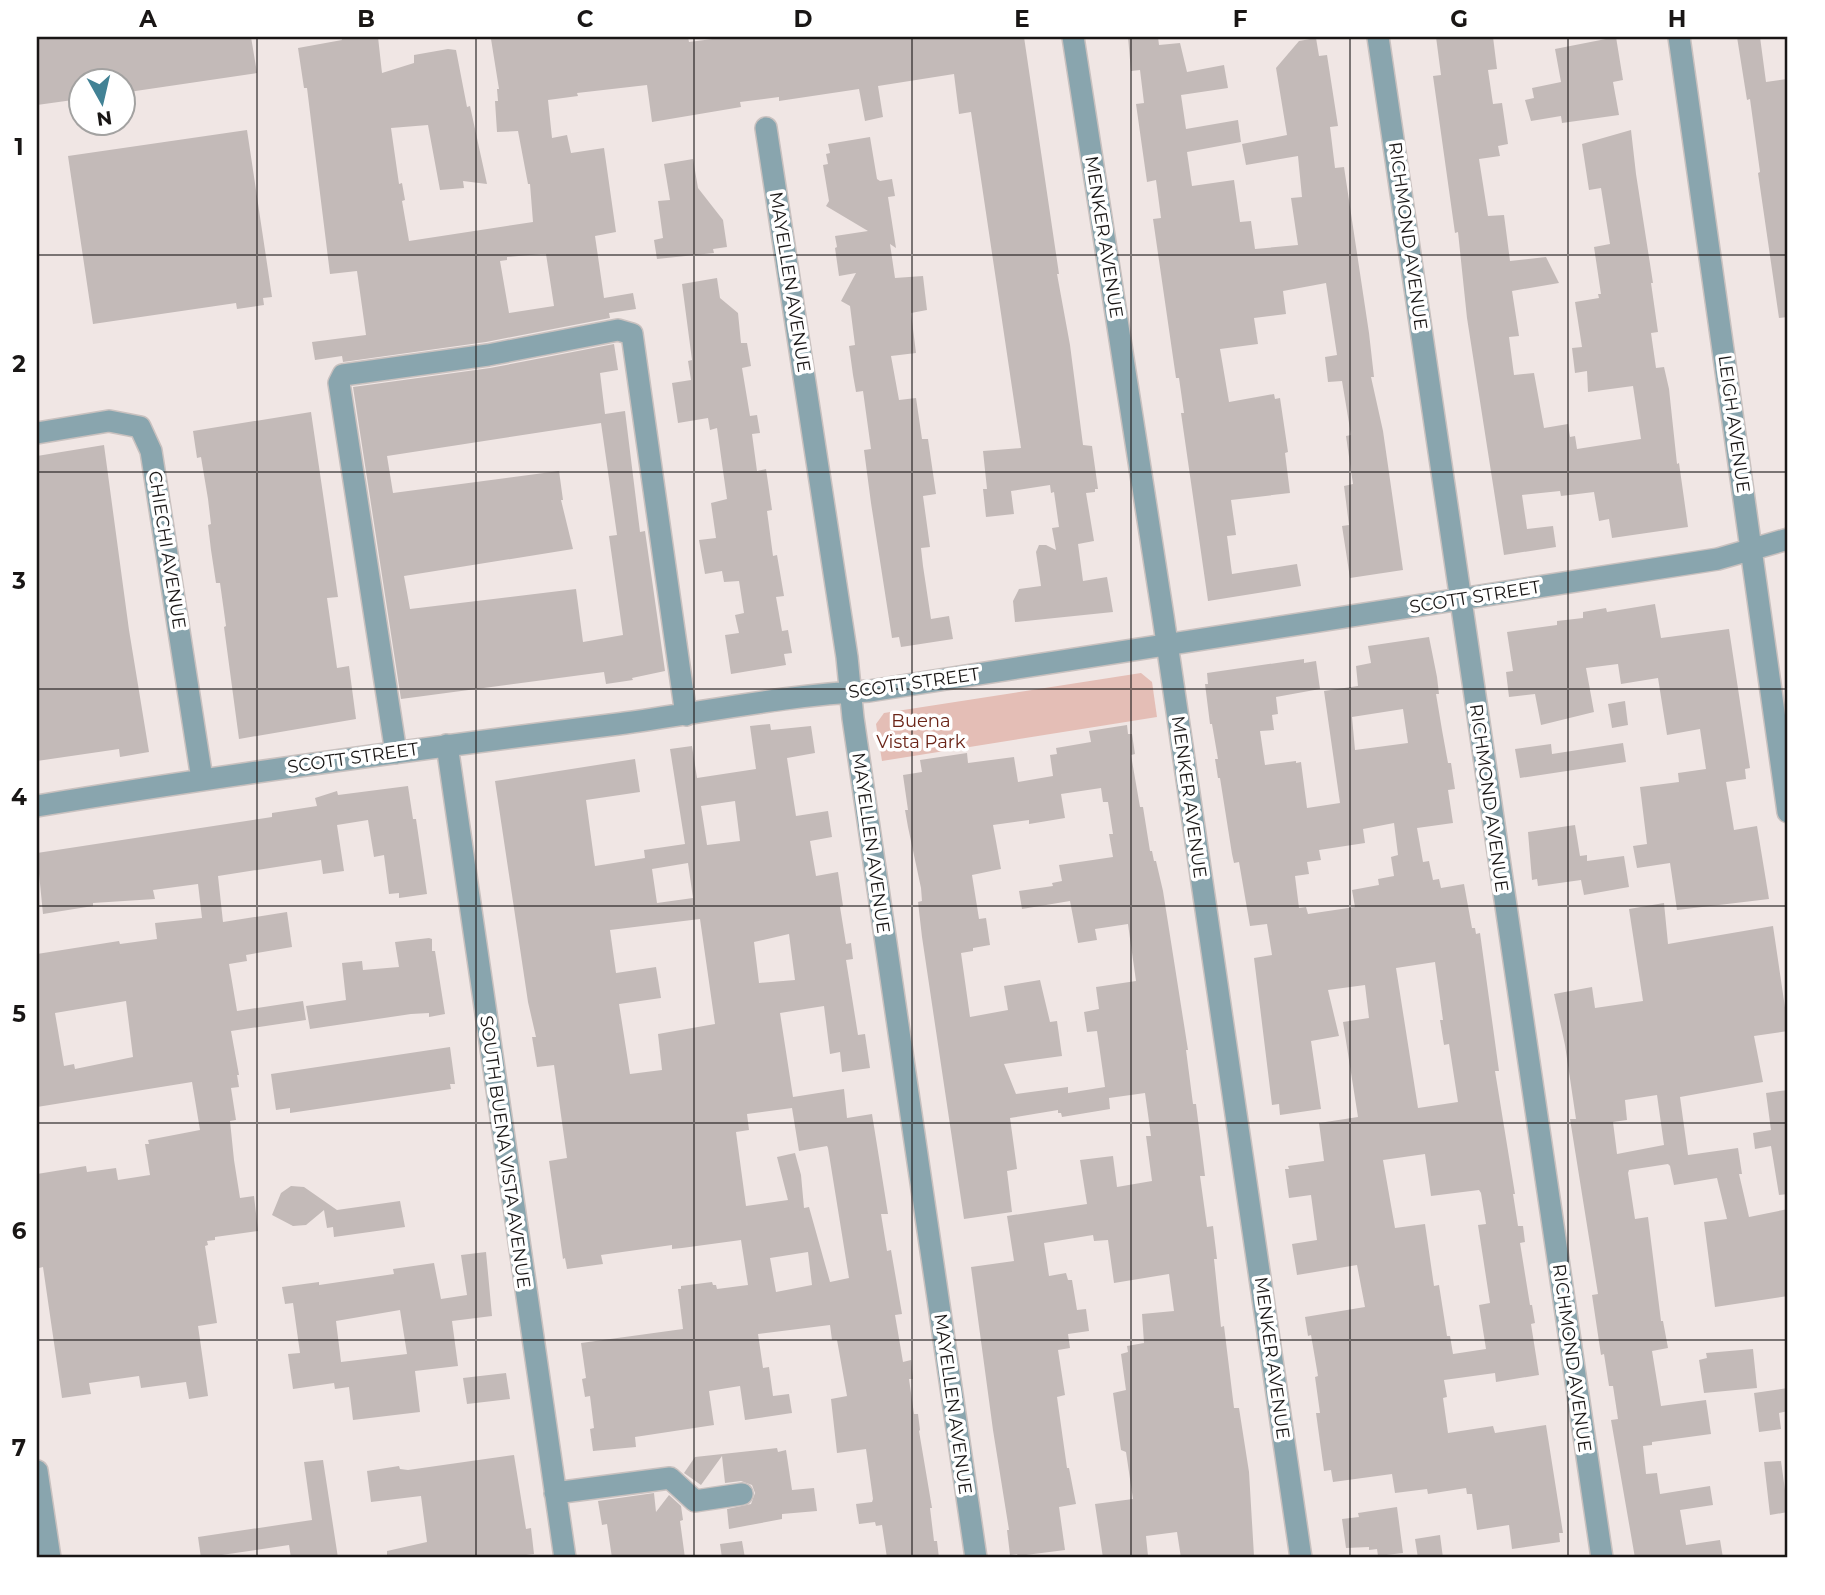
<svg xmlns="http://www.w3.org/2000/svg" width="1825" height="1595" font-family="Montserrat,sans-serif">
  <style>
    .green { fill: #e4beb6 }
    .building { fill: #c3bab8; fill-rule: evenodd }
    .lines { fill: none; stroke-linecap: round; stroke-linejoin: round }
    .minor-casing { stroke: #c9c1bf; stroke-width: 24 }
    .minor { stroke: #89a5ae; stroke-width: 21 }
    .grid { fill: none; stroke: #191615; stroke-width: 2; stroke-opacity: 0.55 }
    .labels { text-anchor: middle; stroke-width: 7; stroke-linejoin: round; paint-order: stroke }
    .street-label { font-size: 18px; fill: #191615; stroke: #fff }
    .park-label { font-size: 18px; fill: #6b2518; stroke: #fff }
    .neatline { fill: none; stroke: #191615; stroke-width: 2.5 }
    .grid-label { font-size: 23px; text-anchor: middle; font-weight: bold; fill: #191615 }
  </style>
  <rect width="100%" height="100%" fill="#f0e6e4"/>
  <path class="green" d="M1141,673L1152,682L1157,717L882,761L876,724L884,713Z"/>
  <path class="building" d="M37,37H251L257,73L122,93V80H80V99L37,105Z
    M341,37H378L382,73L414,63V55L448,49L456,50L467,107L470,106L487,184L463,181L464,188L440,190L428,125L391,128L399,184L402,183L405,200L402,201L409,241L533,222L530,184H528L518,131L497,132L495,101H498L497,89H499L491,39L501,38L500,37H688L689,42L728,37H1024L1059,274H1057L1070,345L1083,445L1092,446L1098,489H1095V492L1086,493L1094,541L1078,544L1083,581L1107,577L1113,612L1015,622L1013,601L1019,589L1041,586L1036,552L1039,545H1046L1056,550L1052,528L1059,527L1054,492L1051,493L1050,485L1011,491L1014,514L986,517L983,489H987L983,451L1021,448L971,112L959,114L954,74L878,86L883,117L865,121L859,89L779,101V97L740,102L741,107L652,122L647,85L577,93L578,96L548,100L552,138L567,135L571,153L604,148L616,232L595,236L604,298L633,293L636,309L609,313L610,318L486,342L343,362L342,356L315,360L312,342L366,335L357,271L330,274L307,88H304L298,48L342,40ZM540,254H546L554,306L509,313L500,261L507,260V257Z
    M1128,37H1158L1159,45L1180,43L1187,72L1224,65L1228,88L1181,95L1186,129L1238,120L1241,142L1187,152L1192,186L1234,180L1240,222L1251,221L1255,249L1298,245L1291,198L1302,197L1298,156L1246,165L1242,144L1287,135L1276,68L1299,41L1316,38L1319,56L1327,55L1338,126L1330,127L1335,168L1344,167L1369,333L1374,377H1371L1383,431L1403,570L1350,578L1342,526L1349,525L1344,486L1353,484L1346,436L1351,435L1342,381L1328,382L1325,357L1337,355L1326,283L1310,286L1283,291L1286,314L1254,318L1258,344L1220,349L1229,402L1274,394L1275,399L1280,398L1288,452L1285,453L1290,493L1231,500L1236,535L1227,536L1232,574L1297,564L1301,586L1208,601L1181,413H1184L1179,378H1176L1153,219L1161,218L1156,180L1147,182L1136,104L1144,103L1140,70L1131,71Z
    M1436,37H1493L1497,69L1488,70L1493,104L1502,103L1508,144L1498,146L1500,156L1479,159L1488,216L1504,215L1510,261L1546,257L1559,283L1512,291L1519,336L1509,337L1514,375L1534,373L1544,428L1568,424L1570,437L1575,436L1577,449L1641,439L1633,386L1588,392L1587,371L1575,373L1572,348L1582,347L1575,302L1599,298L1598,294H1601L1594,247L1610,244L1601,188L1589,190L1582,144L1631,130L1636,174L1653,283H1651L1658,332L1651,333L1656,368L1664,367L1669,389L1677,464L1679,463L1688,527L1612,538L1609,519L1599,521L1594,492L1561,496L1560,491L1522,495L1527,529L1553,526L1556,547L1504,555L1467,318L1458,232L1455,233L1433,76L1441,75Z
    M1616,37L1623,80L1613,82L1619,115L1562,123L1561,116L1531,121L1525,100L1534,98L1532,88L1561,82L1555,49Z
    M1737,37H1760L1766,82L1787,79L1788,317L1779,318L1758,173L1760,172L1750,99L1747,100Z
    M247,130L272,297L263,298L264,305L237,309L236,303L93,324L68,156Z
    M870,137L877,179L880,181L892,179L895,196L888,197L896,248L890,244L895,278L923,276L927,310L911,313L916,353L891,356L899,400L916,398L922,439H928L936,494L923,496L930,547L921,548L923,566L931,619L949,616L953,639L901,647L899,637L892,638L871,503L864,450L871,449L863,391L856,392L853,375L849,346L855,345L850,306L841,301L856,273L839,276L835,248L837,247L835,236L868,231L826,206L829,201L823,165L828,164L826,154L830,153L828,144Z
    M693,159L698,188L723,220L727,247L713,249L714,253L657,259L654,240L663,238L658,201L670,200L664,164Z
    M717,278L720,298L738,313L741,343H747L751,366L742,368L750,416L757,415L760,433L752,434L757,471L766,469L772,510L767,511L773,556L777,555L784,596L776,597L782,631L788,630L792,653L784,654L786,665L731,674L725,635L739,633L735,615L744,613L739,581L724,582L722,571L705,574L699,540L716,538L711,503L727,499L717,428L710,430L708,418L678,423L672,383L691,380L688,361L692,360L682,284Z
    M614,344L618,370L600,373L605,414L625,411L640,532L645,531L665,671L632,678L633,680L606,684L604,672L401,699L353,387L490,368ZM601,423L617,535L609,536L623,635L583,642L576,589L410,609L404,576L573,549L561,500H563L559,471L393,493L387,456Z
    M311,412L338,597L327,598L337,668L349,666L356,719L239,739L224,627L226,626L220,583H216L211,550L208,525L211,524L208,499L201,457L197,458L193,431Z
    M104,445L129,630L149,752L120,757L119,749L37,761V456Z
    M1655,604L1661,638L1729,629L1750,768L1745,769L1746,779L1726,782L1734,830L1757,826L1769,899L1677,910L1670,863L1637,868L1633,846L1647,844L1640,787L1679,782L1678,773L1706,769L1700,729L1667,735L1658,678L1621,684L1618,664L1586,668L1594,712L1541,725L1535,694L1509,697L1506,672L1513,671L1507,632L1557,625V621L1583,618V612L1606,608L1607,612Z
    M1429,637L1437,677L1439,694H1436L1442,730L1448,763H1451L1455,789L1448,790L1453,823L1417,828L1423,862L1429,861L1433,880L1439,879L1441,888L1464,884L1472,928H1475L1476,934L1480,933L1499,1071H1495L1515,1194H1513L1518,1226H1523L1525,1242L1520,1243L1530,1305H1532L1535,1323L1531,1324L1539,1375L1496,1382L1495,1373L1444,1380L1447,1397L1443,1398L1448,1433L1493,1426L1495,1433L1546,1425L1563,1533H1559L1560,1542L1512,1549L1509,1525L1477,1530L1472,1494H1467L1466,1488L1428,1494L1427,1489L1395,1493L1392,1474L1333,1482L1331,1470L1324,1471L1316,1413H1320L1315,1377L1318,1376L1311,1335L1308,1336L1305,1317L1365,1307L1357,1265L1297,1275L1292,1244L1317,1240L1311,1195L1289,1198L1285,1169H1289L1288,1166L1324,1161L1319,1123L1358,1117L1343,1022L1369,1018L1365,985L1328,990L1339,1036L1311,1041L1321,1109L1280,1115L1279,1104L1272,1105L1254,958L1272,955L1267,924L1250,926L1239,862L1234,863L1232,854L1220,778H1218L1215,759H1218L1212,724H1210L1205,684H1208L1207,673L1304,659V663L1316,661L1320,689L1276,697L1278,714L1272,715L1274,730L1260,731L1265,765L1296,761V763L1301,762L1307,808L1340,803L1324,691L1358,686L1356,666L1371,663L1368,646ZM1403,709L1408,743L1355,750L1352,717ZM1394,823L1398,855L1391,857L1394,876L1378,879L1379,885L1352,890L1355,907L1308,914L1306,907L1299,908L1295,876L1309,874L1307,862L1321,860L1319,850L1365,843L1363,829ZM1435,962L1443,1020H1440L1444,1045L1449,1044L1458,1102L1418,1108L1396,968ZM1425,1154L1431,1196L1479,1190L1481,1193L1486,1224L1478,1225L1490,1303L1479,1305L1486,1349L1453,1354L1450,1336H1447L1439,1285L1434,1286L1425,1224L1395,1228L1383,1160Z
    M1625,701L1628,725L1612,728L1608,704Z
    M770,724L771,730L811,726L815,753L787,758L796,816L828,811L832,837L810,841L816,876L838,872L843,906L840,907L846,944L851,943L853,959L846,960L858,1035L865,1034L870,1068L842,1072L840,1052L830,1054L824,1006L780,1013L793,1097L844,1089L847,1118L872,1114L888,1214H881L887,1251L891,1250L902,1314L895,1315L903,1362L911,1360L913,1379H909L914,1414H918L920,1430L919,1431L932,1508H930L934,1541H937L939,1558H887L882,1525L876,1526L875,1522L859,1524L856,1504L872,1502L873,1499L866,1449L837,1453L831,1399L847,1396L837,1340H832L830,1325L758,1334L763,1368L769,1367L773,1396L789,1394L792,1413L745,1420L740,1386L709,1391L714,1425L635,1437L636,1447L593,1451L590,1429L594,1428L590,1396L585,1397L582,1379L586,1378L581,1343L683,1329L678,1289H681V1286L712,1282L713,1285H716L717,1289L748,1285L741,1240L682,1248L672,1249V1245L601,1255L603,1264L567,1269L565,1258L563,1259L549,1161L567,1158L554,1065L537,1067L532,1037H536L528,1002L495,781L635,759L640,792L586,800L595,866L645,858L644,850L685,844L670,749L692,746L697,778L756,769L750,726ZM735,801L740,841L707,845L701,806ZM688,863L693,898L657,903L652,869ZM700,919L715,1024L658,1034L662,1070L630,1074L619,1004L661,998L656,967L616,973L610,930ZM789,934L795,980L759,983L754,942ZM792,1108L799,1151L827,1146L828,1148L849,1278L830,1282L809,1207L804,1208L801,1175L795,1153L777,1157L788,1200L746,1206L736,1132L749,1130L747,1114ZM808,1252L812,1285L776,1292L770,1258Z
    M1127,725L1128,734H1132L1135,754L1131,755L1140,807H1143L1150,851H1152L1154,861H1156L1163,891L1188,1050H1186L1193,1104H1196L1205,1176H1200L1207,1227L1213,1226L1217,1259H1214L1221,1327L1224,1326L1234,1408H1239L1249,1472L1254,1556L1181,1558L1177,1532L1146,1536L1148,1556L1103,1558L1095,1504L1133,1499L1126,1452L1121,1450L1113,1393L1126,1390L1121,1354L1128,1352L1127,1346L1144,1343L1142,1314L1174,1311L1169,1274L1114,1283L1108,1240L1094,1241L1093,1235L1044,1243L1049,1276L1066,1273L1068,1280H1072L1077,1310L1086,1309L1089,1331L1068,1334L1070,1348L1058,1350L1065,1395L1057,1397L1067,1468H1069L1076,1504L1059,1507L1065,1550L1018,1556L1017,1554L1010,1555L1007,1530H1009L993,1430L971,1267L1014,1261L1007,1216L1087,1204L1080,1160L1113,1156L1117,1187L1152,1181L1146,1136H1151L1145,1093L1109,1098L1110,1109L1062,1117L1061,1113H1058V1110L1010,1118L1017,1169L1007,1171L1012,1212L964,1219L922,937L918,902L922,901L921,888L908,827L905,810H908L903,775L922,772L920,760L967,753L968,763L1014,757L1018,782L1053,776L1050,755L1057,754L1056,748L1091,742L1089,731ZM1101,788L1103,802H1108L1113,834H1109L1113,857L1059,865L1062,881L1052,883L1053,886L1019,891L1022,909L1070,901L1078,943L1097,940L1095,929L1128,924L1136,981L1096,987L1099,1009L1084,1012L1087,1032L1097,1031L1105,1087L1068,1093V1087L1016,1094L1004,1064L1062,1056L1057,1021L1050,1022L1040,980L1004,986L1008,1010L970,1017L961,953L973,951V948L990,945L986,918L979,919L972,875L1001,869L993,825L1029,820V824L1065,818L1061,794Z
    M1623,743L1626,762L1520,778L1515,749L1551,744L1552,754Z
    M408,786L413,819H416L427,894L399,898V893L389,894L384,855L374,857L368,820L337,825L344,871L323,874L321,860L218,876L223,922L287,912L292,947L246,955L247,961L229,964L237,1011L303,1001L306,1020L231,1031L239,1075H237L239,1087L231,1088L236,1120L230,1121L234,1160L240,1198L254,1196L258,1231L215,1237V1240L207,1241L208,1245L205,1246L217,1323L198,1326L208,1396L189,1399L186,1382L141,1388L139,1376L89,1383L91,1394L62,1398L43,1267L39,1268L37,1255V1174L86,1166L87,1172L116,1168L118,1180L150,1175L145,1144H149L148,1140L200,1130L192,1082L37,1107V954L119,941L120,944L157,939L155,923L202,918L198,884L153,890L155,899L93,903V906L43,914L37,853L272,817V813L317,806L315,798L337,791L338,795ZM126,1001L133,1057L75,1069L74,1064L64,1066L55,1013Z
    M1575,825L1580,856L1587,855V861L1624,856L1629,887L1584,895L1581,880L1538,886L1537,879L1532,880L1528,832Z
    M1664,903L1668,944L1773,926L1788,1028V1031L1754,1036L1763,1082L1680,1097L1688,1155L1738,1148L1742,1174H1739L1749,1217L1788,1209V1296L1715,1307L1704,1222L1727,1219L1717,1178L1674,1185L1670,1166L1668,1164L1629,1170L1628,1173L1635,1219L1648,1217L1661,1321H1663L1668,1348L1652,1351L1661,1406L1706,1400L1711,1434L1652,1442V1445L1643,1446L1646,1474L1657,1473L1660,1494L1710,1486L1713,1505L1680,1510L1686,1545L1720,1540L1723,1558H1635L1611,1420L1618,1419L1613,1386H1609L1604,1354L1601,1355L1592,1295L1598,1294L1570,1119H1576L1565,1045L1554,994L1592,987L1595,1008L1643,1001L1629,909ZM1657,1095L1664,1145L1617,1154L1613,1122L1627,1120L1625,1100Z
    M429,938L432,939V951H435L445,1014L429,1017V1013L411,1014L310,1029L306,1006L346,1000L342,963L362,961L363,970L399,967L395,942Z
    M450,1047L455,1084H450L451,1089L290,1113V1108L276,1110L271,1074Z
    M1788,1090V1194L1779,1195L1771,1146L1755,1149L1753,1133L1771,1130L1766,1093Z
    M291,1186L304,1187L337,1210L400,1201L405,1227L334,1237L333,1227L327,1228L324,1210L306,1225L293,1226L272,1215L281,1193Z
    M486,1252L492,1316L452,1321L458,1366L415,1371L420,1412L353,1420L349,1387L335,1389L334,1383L293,1389L288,1354L300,1353L293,1303L285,1304L282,1287L319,1282V1285L394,1274L393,1269L434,1263L441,1299L467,1295L461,1255ZM400,1310L407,1354L341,1362L336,1321Z
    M1753,1349L1757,1388L1704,1393L1699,1360L1707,1358L1706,1353Z
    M506,1373L510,1399L467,1404L463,1378Z
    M1788,1388V1411L1779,1413L1781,1429L1759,1432L1754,1393Z
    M777,1448L778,1452L786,1450L792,1490L814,1488L817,1511L782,1514V1519L729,1529L727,1509L751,1504L755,1493L752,1485L741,1481L725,1483L722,1456L701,1485L684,1473L695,1457Z
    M514,1455L526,1529L531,1528L534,1554L503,1558H387V1551L427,1542L421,1496L371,1502L367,1471L399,1466L400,1469L408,1470Z
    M323,1460L338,1558H291L289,1545L201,1558L198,1537L312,1520L304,1462Z
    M1781,1461L1788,1512L1770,1515L1764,1462Z
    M654,1493L656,1512L669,1495L681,1506L683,1520L680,1521L685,1558H612L607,1524L602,1525L598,1501Z
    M1397,1507L1403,1553L1378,1556L1377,1549L1369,1550V1547L1346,1548L1342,1519L1359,1517L1358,1513Z
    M1440,1535L1443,1558H1418L1415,1539Z
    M742,1541L745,1558H722L720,1544Z"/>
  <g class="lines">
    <g class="minor-casing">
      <path id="minor" d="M1073,37L1163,616L1301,1558
        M1378,37L1602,1558
        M1679,37L1788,812
        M766,128L847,657L853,718L976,1558
        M37,433L109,421L140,427L151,451L202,779
        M447,745L565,1558
        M396,753L339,383L343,375L488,355L618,330L632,334L686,715
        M37,806C230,774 424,748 618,724C701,713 785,695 869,691L1718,559L1788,539
        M37,1471L50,1558
        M555,1493L670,1478L695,1501L742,1494"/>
    </g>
    <use href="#minor" class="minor"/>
  </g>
  <path class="grid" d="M257,37V1558M476,37V1558M694,37V1558M912,37V1558M1131,37V1558M1350,37V1558M1568,37V1558M37,255H1788M37,472H1788M37,689H1788M37,906H1788M37,1123H1788M37,1340H1788"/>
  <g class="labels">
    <g class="street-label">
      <text transform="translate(1408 236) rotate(82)" y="6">RICHMOND AVENUE</text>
      <text transform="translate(1104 237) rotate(81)" y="6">MENKER AVENUE</text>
      <text transform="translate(790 282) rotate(81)" y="6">MAYELLEN AVENUE</text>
      <text transform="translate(1734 424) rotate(82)" y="6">LEIGH AVENUE</text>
      <text transform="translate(167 550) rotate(81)" y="6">CHIECHI AVENUE</text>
      <text transform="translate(1475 597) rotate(-9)" y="6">SCOTT STREET</text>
      <text transform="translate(914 683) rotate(-8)" y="6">SCOTT STREET</text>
      <text transform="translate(353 758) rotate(-8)" y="6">SCOTT STREET</text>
      <text transform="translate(1189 797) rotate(82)" y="6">MENKER AVENUE</text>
      <text transform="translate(1489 798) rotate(82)" y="6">RICHMOND AVENUE</text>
      <text transform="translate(871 843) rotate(82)" y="6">MAYELLEN AVENUE</text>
      <text transform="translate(505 1152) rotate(82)" y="6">SOUTH BUENA VISTA AVENUE</text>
      <text transform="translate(1272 1358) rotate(82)" y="6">MENKER AVENUE</text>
      <text transform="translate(1572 1358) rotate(82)" y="6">RICHMOND AVENUE</text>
      <text transform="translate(953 1404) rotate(82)" y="6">MAYELLEN AVENUE</text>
    </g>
    <g class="park-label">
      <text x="921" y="727">Buena<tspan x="921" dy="21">Vista Park</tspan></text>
    </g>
  </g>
  <rect width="1825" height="1595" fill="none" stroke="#ffffff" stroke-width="77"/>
  <g transform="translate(102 102) rotate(172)"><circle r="33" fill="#ffffff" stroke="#a3a2a1" stroke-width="2"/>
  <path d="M0-5L12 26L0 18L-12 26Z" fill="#428295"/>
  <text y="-10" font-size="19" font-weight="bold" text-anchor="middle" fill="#191615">N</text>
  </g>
  <rect x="38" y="38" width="1748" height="1518" class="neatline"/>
  <g class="grid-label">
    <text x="148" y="27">A</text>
    <text x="366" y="27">B</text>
    <text x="585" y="27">C</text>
    <text x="803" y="27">D</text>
    <text x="1022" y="27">E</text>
    <text x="1240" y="27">F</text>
    <text x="1459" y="27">G</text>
    <text x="1677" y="27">H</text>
    <text x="19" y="155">1</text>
    <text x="19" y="372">2</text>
    <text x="19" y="589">3</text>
    <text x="19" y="805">4</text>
    <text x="19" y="1022">5</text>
    <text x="19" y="1239">6</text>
    <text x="19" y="1456">7</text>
  </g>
</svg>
